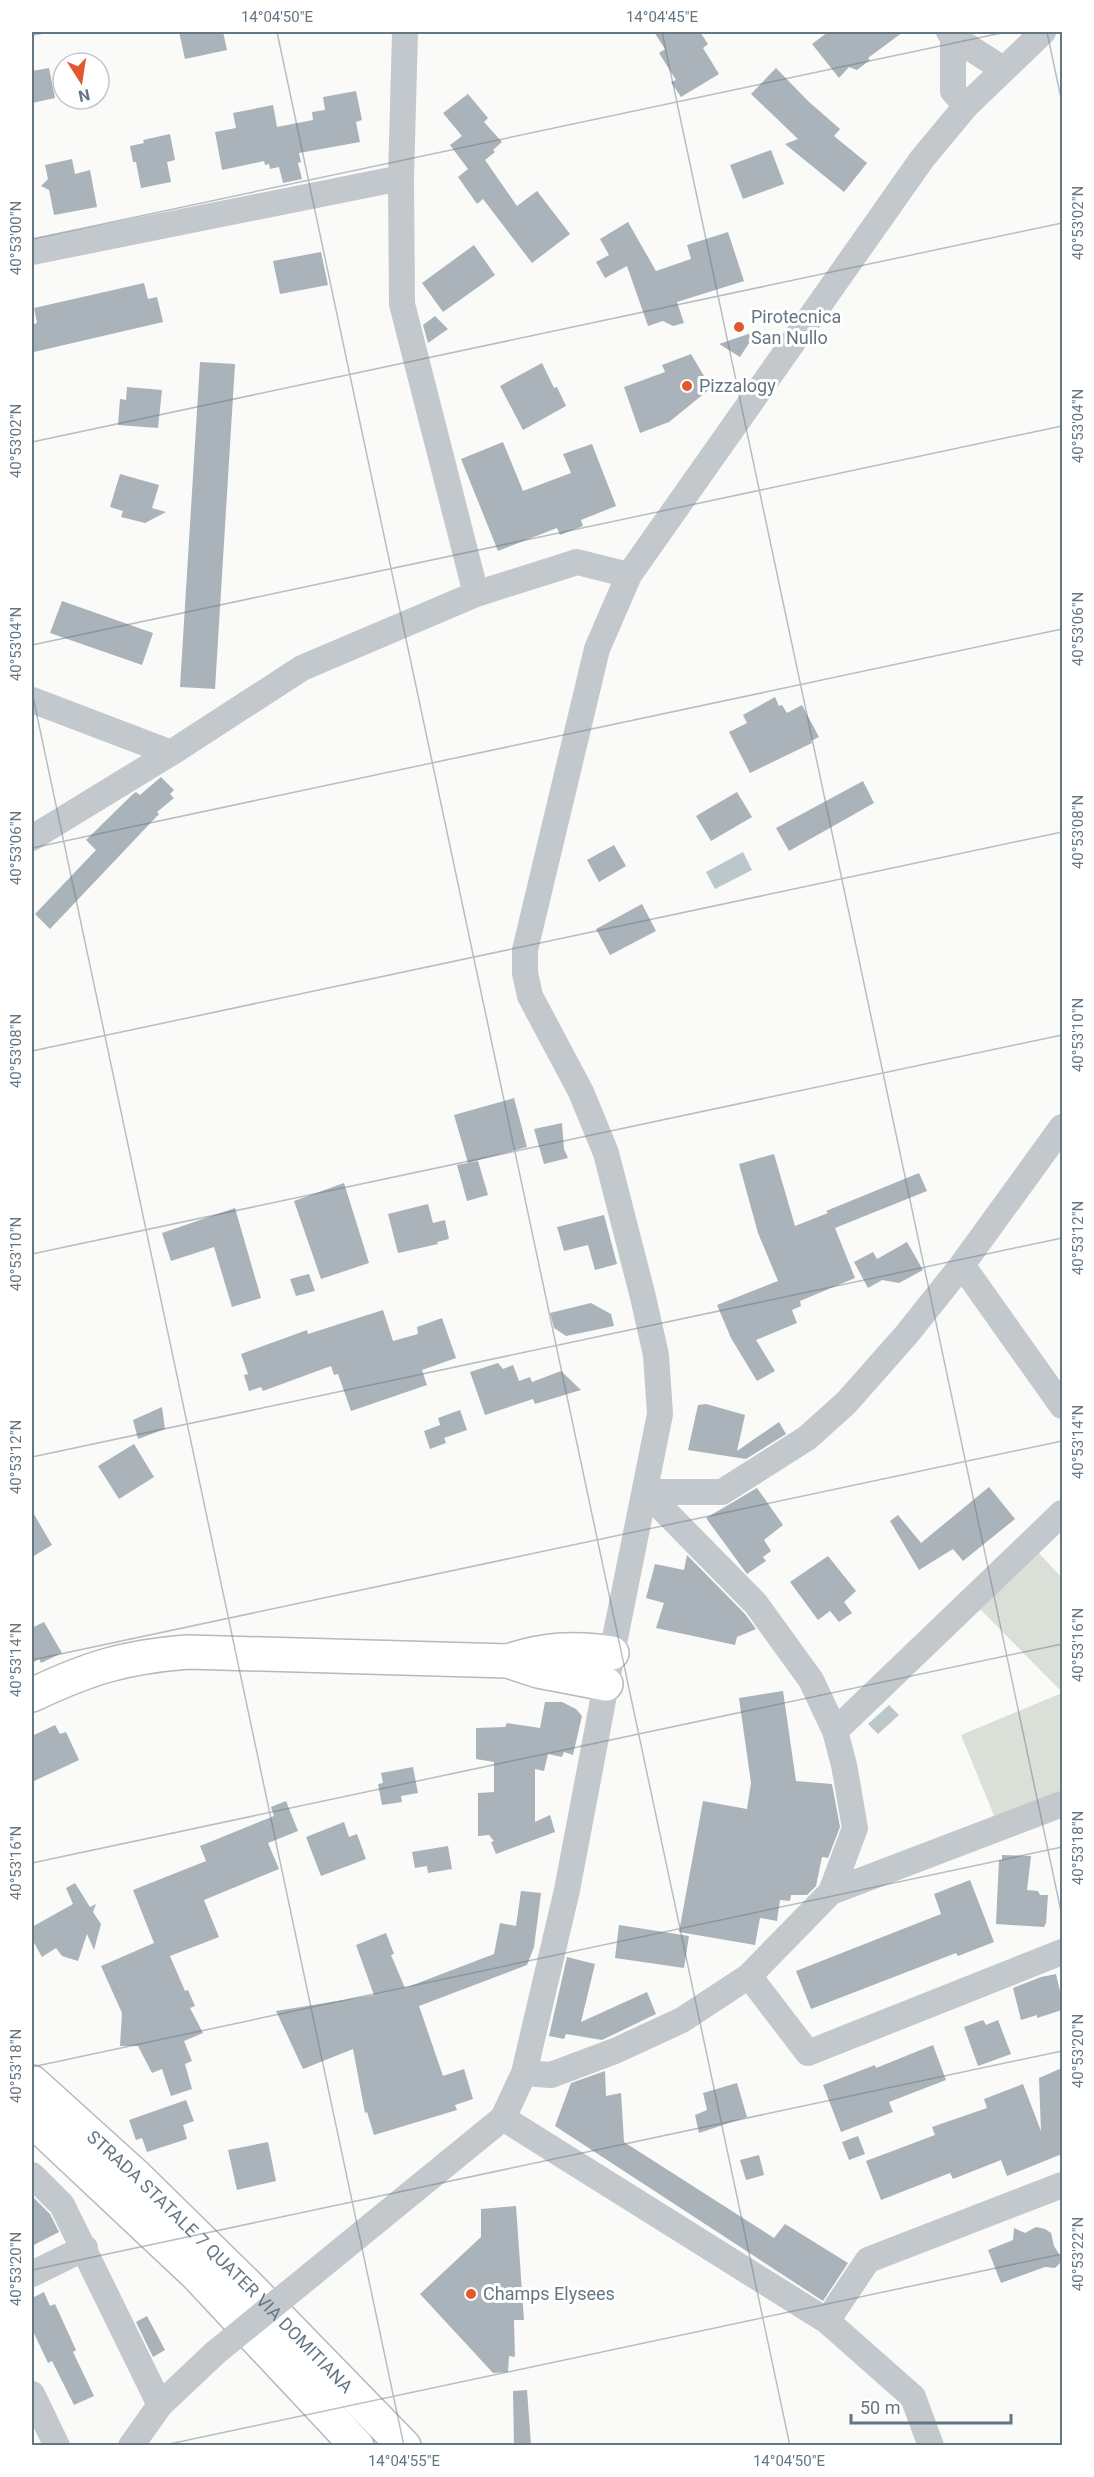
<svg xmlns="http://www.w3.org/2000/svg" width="1094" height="2477" font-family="Roboto,sans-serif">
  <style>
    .green { fill: #dadfd7 }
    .water { fill: #bbc7cb }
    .building { fill: #aab3b9 }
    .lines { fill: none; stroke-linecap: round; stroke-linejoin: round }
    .highway-casing { stroke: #b4b9bd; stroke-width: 36 }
    .minor { stroke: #c3c8cc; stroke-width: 26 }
    .highway { stroke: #fff; stroke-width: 33 }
    .minor-bridge { stroke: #c3c8cc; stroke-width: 26 }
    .ticks { fill: none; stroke: #657683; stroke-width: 1.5; stroke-opacity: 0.45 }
    .poi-dot { fill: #e4572e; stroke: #fff; stroke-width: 2 }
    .labels { text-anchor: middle; stroke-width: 6; stroke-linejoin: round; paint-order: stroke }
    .poi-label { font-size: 18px; fill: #657683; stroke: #fff; text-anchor: start }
    .street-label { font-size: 18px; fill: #657683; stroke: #fff }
    .neatline { fill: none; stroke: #657683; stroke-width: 2 }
    .ticks-label { font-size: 15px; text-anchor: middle; fill: #657683 }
  </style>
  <rect width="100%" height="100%" fill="#fafaf8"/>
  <path class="green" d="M1038,1552L1062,1578V1692L979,1608Z
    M1062,1693V1791L995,1818L961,1735Z"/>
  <path class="water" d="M743,852L752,870L715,889L706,872Z
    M889,1705L899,1715L878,1734L868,1724Z"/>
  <path class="building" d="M179,32H223L227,50L185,59Z
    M654,32H700L708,44L703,48L719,74L681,97L671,82L676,80L659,53L665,49Z
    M828,32H903L868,58L870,60L857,70L849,67L839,78L812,44Z
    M49,68L55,98L32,103V71Z
    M776,68L808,101L840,129L834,136L867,163L844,192L785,144L798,139L751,94Z
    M356,91L362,120L356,122L360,142L299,153L301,162L298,163L302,179L283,183L279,167L270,169L269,164L265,165L264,161L222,170L215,132L236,128L233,113L273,105L277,127L313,120L312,112L325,110L323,97Z
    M468,94L488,118L484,122L502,142L493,150L495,152L485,160L517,206L537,191L570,234L532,263L483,199L477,204L458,177L468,169L450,145L462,136L443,113Z
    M170,134L175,160L167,162L171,182L141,188L136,162H133L130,146L144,143L143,140Z
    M771,150L784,184L743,199L730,165Z
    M72,159L75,174L90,170L97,207L54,215L49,190L41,186L48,179L45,165Z
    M628,222L656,271L691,259L687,245L728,232L744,281L677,302L684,323L673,326L663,321L648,326L627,266L605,278L596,262L609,255L600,239Z
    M474,245L495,275L443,312L422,283Z
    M321,252L328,285L280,294L273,261Z
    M144,283L148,299L157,297L163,322L34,352L32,325L37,323L34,308Z
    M435,316L448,329L428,343L423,325Z
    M757,331L740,357L719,344Z
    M691,354L711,388L669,422L640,433L624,387L665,372L662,365Z
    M200,362L235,364L215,689L180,687Z
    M542,363L554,388L557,387L566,406L523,430L500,386Z
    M127,387L162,390L158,428L118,425L120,399L126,400Z
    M503,442L523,491L571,473L563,454L592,444L616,506L581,520L583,526L560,535L557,528L498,551L461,459Z
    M120,474L159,485L152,508L166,512L145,523L121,517L123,511L110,507Z
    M62,601L153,633L142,665L50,633Z
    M775,697L779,706L782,705L787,713L802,705L819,737L811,741L812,743L750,773L729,732L747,723L743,715Z
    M161,777L174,790L170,794L174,798L157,812L159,814L50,929L35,914L96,850L86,840L133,794L136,792L140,795Z
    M863,781L874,803L789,851L776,828Z
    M737,792L752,817L711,841L696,816Z
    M614,845L626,866L599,882L587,860Z
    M642,904L656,931L610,955L596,929Z
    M514,1098L527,1147L468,1163L454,1115Z
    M562,1123L564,1149L568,1158L544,1164L534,1129Z
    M774,1154L795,1226L828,1213L826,1211L919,1173L927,1191L835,1228L855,1278L800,1301L801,1306L792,1310L797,1323L756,1340L775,1371L757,1381L731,1338L717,1305L778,1281L758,1233L739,1164Z
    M478,1161L488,1195L467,1201L457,1165Z
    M344,1183L369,1263L321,1279L294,1201Z
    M428,1204L433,1223L445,1220L449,1239L437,1242L438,1244L398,1253L388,1214Z
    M235,1208L261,1298L232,1307L214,1247L171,1261L162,1233Z
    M604,1215L617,1264L595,1270L588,1245L564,1251L557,1227Z
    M907,1242L923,1270L899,1283L882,1280L868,1288L854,1262L873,1252L877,1259Z
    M309,1274L315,1291L296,1296L290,1279Z
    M591,1303L611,1314L614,1326L566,1336L554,1328L550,1313Z
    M383,1310L393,1341L418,1334L417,1327L442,1318L456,1358L422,1370L427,1385L351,1411L338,1374L334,1375L331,1366L263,1391L261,1387L249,1391L244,1375L248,1374L241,1354L307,1330L308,1334Z
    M498,1363L503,1369L513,1365L519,1381L530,1377L532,1382L561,1371L581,1390L535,1404L533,1399L485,1415L470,1372Z
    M706,1404L745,1415L737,1451L779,1422L786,1434L746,1459L688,1450L698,1405Z
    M162,1407L165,1429L138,1439L133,1420Z
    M460,1410L467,1430L444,1438L438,1418Z
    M440,1425L446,1443L430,1449L424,1431Z
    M134,1444L154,1477L119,1499L98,1466Z
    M989,1487L1015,1519L963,1561L953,1549L919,1570L890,1521L898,1515L921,1543Z
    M757,1488L783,1525L764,1540L771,1551L763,1557L766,1561L747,1574L706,1518Z
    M32,1511L52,1545L32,1557Z
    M687,1555L745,1614L756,1629L737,1637L735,1645L656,1628L664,1603L646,1598L655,1564L684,1570Z
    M828,1556L856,1591L844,1602L852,1613L839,1622L830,1611L818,1620L790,1582Z
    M44,1622L62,1653L41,1663L39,1659L32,1663V1628Z
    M783,1691L796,1781L832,1784L840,1827L828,1858L822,1857L816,1886L807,1895H791L790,1901L780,1900L777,1921L760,1918L755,1945L679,1932L703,1801L747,1809L751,1783L739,1698Z
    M545,1702H562L576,1709L582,1716L573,1755L564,1752L562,1757L548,1754L544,1771L535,1769V1822L550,1815L555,1832L496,1854L491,1842L494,1841L489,1835L478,1836V1793L494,1792V1762L476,1759V1728L505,1727L507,1723L540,1728Z
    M55,1725L60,1734L66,1732L79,1760L32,1782V1736Z
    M413,1767L418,1793L401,1796L402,1802L382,1805L378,1784L383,1783L381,1773Z
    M286,1801L298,1831L268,1843L279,1869L204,1900L219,1937L170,1956L185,1991L188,1990L195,2006L190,2008L203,2033L184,2041L192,2061L185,2064L192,2089L171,2096L162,2069L152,2073L138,2046H120L122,2013L101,1966L154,1943L133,1890L206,1861L200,1846L274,1816L271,1807Z
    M344,1822L349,1837L357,1834L366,1859L321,1876L306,1837Z
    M448,1846L452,1869L428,1873L427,1866L415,1868L412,1852Z
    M1002,1855L1031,1856L1027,1890L1038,1891L1040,1895H1048L1046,1923L1044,1927L996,1924L999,1860H1002Z
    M970,1880L994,1942L958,1956L956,1953L811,2009L796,1971L941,1914L934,1894Z
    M75,1883L90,1907L96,1904L93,1912L101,1924L94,1950L87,1934L78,1961L62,1956L56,1948L42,1957L32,1939V1927L73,1904L66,1888Z
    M521,1891L541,1893L534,1947L527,1965L419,2006L443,2076L464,2069L473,2099L455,2105L457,2110L374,2135L367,2112L365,2113L353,2049L303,2069L276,2011L374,1995L356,1945L386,1933L394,1954L391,1955L405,1988L494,1954L500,1923L516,1926Z
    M619,1925L689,1936L684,1968L615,1958Z
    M567,1957L595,1964L581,2022L647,1992L656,2014L602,2040L566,2034L564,2039L549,2036Z
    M1056,1974L1062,2000V2010L1037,2018V2015L1021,2020L1013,1988L1041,1977Z
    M983,2020L986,2025L998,2020L1011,2054L978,2066L964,2027Z
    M933,2045L946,2080L889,2102L893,2112L841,2132L823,2085L875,2065L876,2068Z
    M1062,2068V2154L1007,2176L1001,2160L953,2179L950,2173L881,2200L866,2161L935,2135L932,2127L987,2108L984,2099L1023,2084L1041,2131L1039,2078Z
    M605,2071L606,2096L621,2093L624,2142L774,2238L785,2224L848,2263L823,2301L555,2126L571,2083Z
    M737,2083L747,2117L699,2133L695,2115L707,2110L703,2093Z
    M186,2100L194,2121L183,2125L187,2139L147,2152L142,2138L136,2140L129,2120Z
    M858,2136L865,2154L849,2160L842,2142Z
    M268,2142L276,2181L237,2190L228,2150Z
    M759,2155L764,2175L746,2180L740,2160Z
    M32,2196L50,2214L59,2232L32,2246Z
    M516,2206L524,2320H514L515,2357L509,2356L508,2372L493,2373L420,2294L481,2237V2209Z
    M1036,2227L1045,2229L1051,2233L1054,2246L1061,2257L1060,2263L1055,2268L1045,2267L1001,2283L988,2250L1013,2240L1014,2228L1025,2233Z
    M44,2292L50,2306L55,2304L76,2350L73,2352L94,2396L74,2405L52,2361L48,2363L32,2329V2298Z
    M147,2316L165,2350L153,2357L136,2322Z
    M527,2390L531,2445H514L513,2391Z"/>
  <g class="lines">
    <g class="highway-casing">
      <g id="highway">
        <path d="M508,1661C544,1649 573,1647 612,1653"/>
        <path d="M32,1695C89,1668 124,1657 188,1652L508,1661L538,1671L606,1684"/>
        <path id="s1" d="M32,2082L136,2176L248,2286L404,2446"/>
        <path d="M32,2120L197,2275L357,2446"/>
      </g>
    </g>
    <path class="minor" d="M405,32L401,178L402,304L476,594
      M949,32L953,37L1003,69
      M953,37V91L966,106
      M32,252L401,178
      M32,700L171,753
      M32,838L171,753L302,668L476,594L577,562L629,575
      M962,1265L1062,1406
      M646,1492H722L807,1438L846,1403L907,1334L962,1265L1062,1127
      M835,1731L1062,1513
      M831,1892L1062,1804
      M749,1976L808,2053L1062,1952
      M524,2073L551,2075L615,2051L682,2020L749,1976L831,1892L855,1828L844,1765L835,1731L811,1680L756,1604L646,1492
      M503,2118L827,2321L913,2397L931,2446
      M32,2175L62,2205L160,2405
      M32,2274L85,2248
      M312,2274L503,2118L524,2073L567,1890L612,1653L660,1414L656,1355L643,1297L606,1153L581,1092L530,996L525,973V950L597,649L629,575L922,159L966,106L1043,32
      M827,2321L868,2260L1062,2185
      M32,2394L57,2446
      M131,2446L160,2405L215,2353"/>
    <use href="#highway" class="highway"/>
    <path class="minor-bridge" d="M215,2353L312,2274"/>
  </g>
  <path class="ticks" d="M277,32L790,2446M662,32L1062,1916M1047,32L1062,103M32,35L50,32M32,239L1006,32M32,442L1062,223M32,645L1062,426M32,692L404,2446M32,848L1062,629M32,1051L1062,832M32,1254L1062,1035M32,1457L1062,1238M32,1660L1062,1441M32,1863L1062,1644M32,2067L1062,1847M32,2270L1062,2051M160,2446L1062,2254"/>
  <g class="poi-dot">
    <circle cx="739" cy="327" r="6"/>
    <circle cx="687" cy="386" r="6"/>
    <circle cx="471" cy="2294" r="6"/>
  </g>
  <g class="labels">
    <g class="poi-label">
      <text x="751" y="323">Pirotecnica<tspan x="751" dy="21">San Nullo</tspan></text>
      <text x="699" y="392">Pizzalogy</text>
      <text x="483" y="2300">Champs Elysees</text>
    </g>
    <g class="street-label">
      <text dy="6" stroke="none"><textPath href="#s1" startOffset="260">STRADA STATALE 7 QUATER VIA DOMITIANA</textPath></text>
    </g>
  </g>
  <rect width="1094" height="2477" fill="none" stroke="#ffffff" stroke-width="66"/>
  <g transform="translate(81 81) rotate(168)"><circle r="28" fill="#ffffff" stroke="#c1c8cd" stroke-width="1.5"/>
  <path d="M0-4.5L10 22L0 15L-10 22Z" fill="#e4572e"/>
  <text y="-9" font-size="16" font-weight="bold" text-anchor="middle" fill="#657683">N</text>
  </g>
  <path d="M851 2414v9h160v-9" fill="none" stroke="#657683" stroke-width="3"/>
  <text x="860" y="2414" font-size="18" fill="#657683" stroke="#ffffff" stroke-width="4.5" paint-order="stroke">50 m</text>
  <rect x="33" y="33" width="1028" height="2411" class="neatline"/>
  <g class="ticks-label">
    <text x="277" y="22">14°04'50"E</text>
    <text x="662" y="22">14°04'45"E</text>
    <text transform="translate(1078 223) rotate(-90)" y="5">40°53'02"N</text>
    <text transform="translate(16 238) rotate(-90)" y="5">40°53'00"N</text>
    <text transform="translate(1078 426) rotate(-90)" y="5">40°53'04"N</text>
    <text transform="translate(16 441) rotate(-90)" y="5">40°53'02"N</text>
    <text transform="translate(1078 629) rotate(-90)" y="5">40°53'06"N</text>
    <text transform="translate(16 644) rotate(-90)" y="5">40°53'04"N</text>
    <text transform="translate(1078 832) rotate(-90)" y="5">40°53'08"N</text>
    <text transform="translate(16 848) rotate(-90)" y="5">40°53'06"N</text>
    <text transform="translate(1078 1035) rotate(-90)" y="5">40°53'10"N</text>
    <text transform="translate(16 1051) rotate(-90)" y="5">40°53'08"N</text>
    <text transform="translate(1078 1238) rotate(-90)" y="5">40°53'12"N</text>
    <text transform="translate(16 1254) rotate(-90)" y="5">40°53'10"N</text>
    <text transform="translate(1078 1442) rotate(-90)" y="5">40°53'14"N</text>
    <text transform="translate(16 1457) rotate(-90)" y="5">40°53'12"N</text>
    <text transform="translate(1078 1645) rotate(-90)" y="5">40°53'16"N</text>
    <text transform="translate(16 1660) rotate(-90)" y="5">40°53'14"N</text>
    <text transform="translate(1078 1848) rotate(-90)" y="5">40°53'18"N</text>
    <text transform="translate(16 1863) rotate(-90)" y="5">40°53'16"N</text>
    <text transform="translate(1078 2051) rotate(-90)" y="5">40°53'20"N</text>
    <text transform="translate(16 2066) rotate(-90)" y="5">40°53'18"N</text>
    <text transform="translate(1078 2254) rotate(-90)" y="5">40°53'22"N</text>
    <text transform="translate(16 2269) rotate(-90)" y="5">40°53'20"N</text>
    <text x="404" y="2466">14°04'55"E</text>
    <text x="789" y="2466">14°04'50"E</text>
  </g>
</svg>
